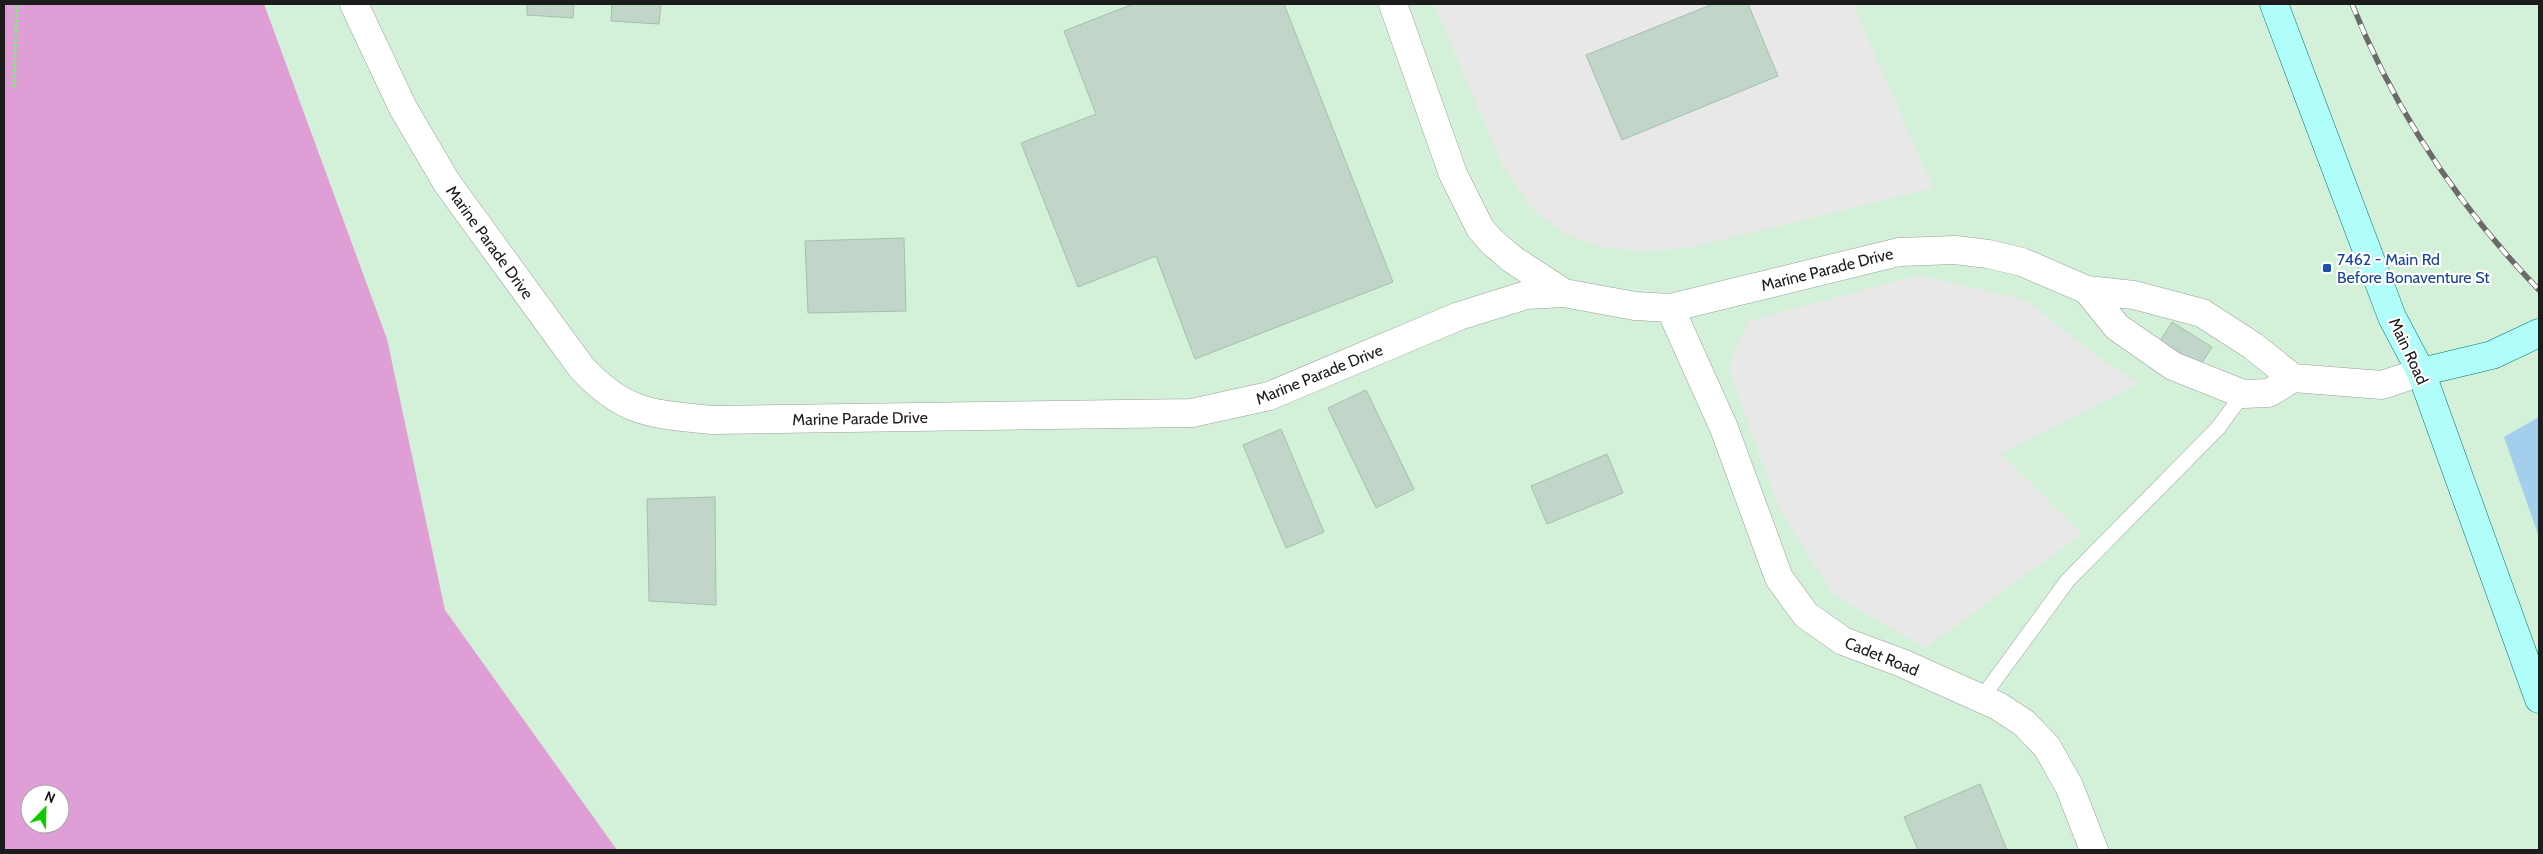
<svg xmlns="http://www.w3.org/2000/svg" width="2543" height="854" font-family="Cabin,sans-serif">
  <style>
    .military { fill: #d3f1d8 }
    .grass { fill: #a3ceec }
    .parking { fill: #e8e8e8 }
    .water { fill: #df9ed6; fill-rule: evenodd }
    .building { fill: #c1d5c8; stroke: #a2c1ad }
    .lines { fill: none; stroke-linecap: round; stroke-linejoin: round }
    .lane-casing { stroke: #9d9d9d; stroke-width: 16 }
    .street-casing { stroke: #9d9d9d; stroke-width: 29 }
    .secondary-casing { stroke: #007476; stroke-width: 29 }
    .path { stroke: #61ff63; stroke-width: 3; stroke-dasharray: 2.5 2.5; stroke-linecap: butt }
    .lane { stroke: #fff; stroke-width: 15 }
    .street { stroke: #fff; stroke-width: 28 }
    .secondary { stroke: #b0fdfa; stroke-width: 28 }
    .rail-casing { stroke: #6a6a6a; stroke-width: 5.5 }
    .rail { stroke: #fff; stroke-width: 4; stroke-dasharray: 11; stroke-linecap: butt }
    .transit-dot { fill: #1a4fb4; stroke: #fff; stroke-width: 2 }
    .labels { text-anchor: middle; stroke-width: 4.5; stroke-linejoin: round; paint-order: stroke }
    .street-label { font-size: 16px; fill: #1c1c1c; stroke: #fff }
    .transit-label { font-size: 16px; fill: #164399; stroke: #fff; text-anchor: start }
  </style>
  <rect width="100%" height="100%" fill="#e1eee9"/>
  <path class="military" d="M4,4H2539V850H455Z"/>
  <path class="grass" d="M2539,417V537L2504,437Z"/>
  <path class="parking" d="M1434,4H1853L1933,188L1692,247L1648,252L1607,248L1568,236L1534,211L1503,167Z
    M1919,275L2026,300L2105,362L2139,383L2001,454L2082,534L1925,648L1834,595L1779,509L1728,368L1748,321Z"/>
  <path class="water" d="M4,4H264L387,339L445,610L617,850H4ZM30,794H60V824H30Z"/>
  <path class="building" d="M527,4H574L573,18L527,15Z
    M612,4H661L659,24L611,21Z
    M1133,4H1284L1393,282L1195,359L1156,256L1078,287L1021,143L1096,114L1064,31Z
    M1713,4H1748L1778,76L1622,140L1586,55Z
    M904,238L906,311L808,313L805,241Z
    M2172,322L2212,347L2200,366L2160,341Z
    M1366,390L1414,489L1376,508L1328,408Z
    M1281,429L1324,532L1286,548L1243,445Z
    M1607,454L1623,493L1547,524L1531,486Z
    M715,497L716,605L649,601L647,499Z
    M1980,784L2007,850H1918L1904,817Z"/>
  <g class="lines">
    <g class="lane-casing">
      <path id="lane" d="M1981,699L2068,580L2218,428L2243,394"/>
    </g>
    <g class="street-casing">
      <path id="street" d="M354,4L403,108L447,183L581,367C624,414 652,414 712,420L1192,413L1269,396L1459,316L1526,295L1564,293L1635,306L1670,308L1899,252L1955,250L1988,254L2022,262L2087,290L2134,295L2202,313L2253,346L2293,378
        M1393,4L1453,174L1480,228L1491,241L1512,259L1564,293
        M2087,290L2117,327L2173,366L2243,394L2269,393L2293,378L2382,385L2421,372
        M1670,308L1724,428L1779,578L1806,615L1843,641L1902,663L1998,706L2024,723L2047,747L2069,786L2094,850"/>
    </g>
    <g class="secondary-casing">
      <path id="secondary" d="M2274,4L2392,317L2421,372L2539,699
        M2421,372L2492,355L2539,333"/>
    </g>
    <path class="path" d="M14,87L17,4"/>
    <use href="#lane" class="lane"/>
    <use href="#street" class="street"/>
    <use href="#secondary" class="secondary"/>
    <g class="rail-casing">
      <path id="rail" d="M2352,4C2395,111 2459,207 2539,290"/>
    </g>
    <use href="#rail" class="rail"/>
  </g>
  <rect class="transit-dot" x="2322" y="263" width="10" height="10" rx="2.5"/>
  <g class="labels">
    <g class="street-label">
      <text transform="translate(490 242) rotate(54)" y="6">Marine Parade Drive</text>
      <text transform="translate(1827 269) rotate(-14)" y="6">Marine Parade Drive</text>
      <text transform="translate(2409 351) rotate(65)" y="6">Main Road</text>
      <text transform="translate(1319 374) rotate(-22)" y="6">Marine Parade Drive</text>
      <text transform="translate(860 418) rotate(-1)" y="6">Marine Parade Drive</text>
      <text transform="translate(1882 656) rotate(22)" y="6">Cadet Road</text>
    </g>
    <g class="transit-label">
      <text x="2337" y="265">7462 - Main Rd<tspan x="2337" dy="18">Before Bonaventure St</tspan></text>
    </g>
  </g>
  <rect width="2543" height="854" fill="none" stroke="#1c1c1c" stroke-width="10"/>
  <g transform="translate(45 809) rotate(23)"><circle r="24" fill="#ffffff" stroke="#a4a4a4"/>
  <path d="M0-4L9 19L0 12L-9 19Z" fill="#12c800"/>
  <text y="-8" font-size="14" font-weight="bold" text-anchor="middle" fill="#1c1c1c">N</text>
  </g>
</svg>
